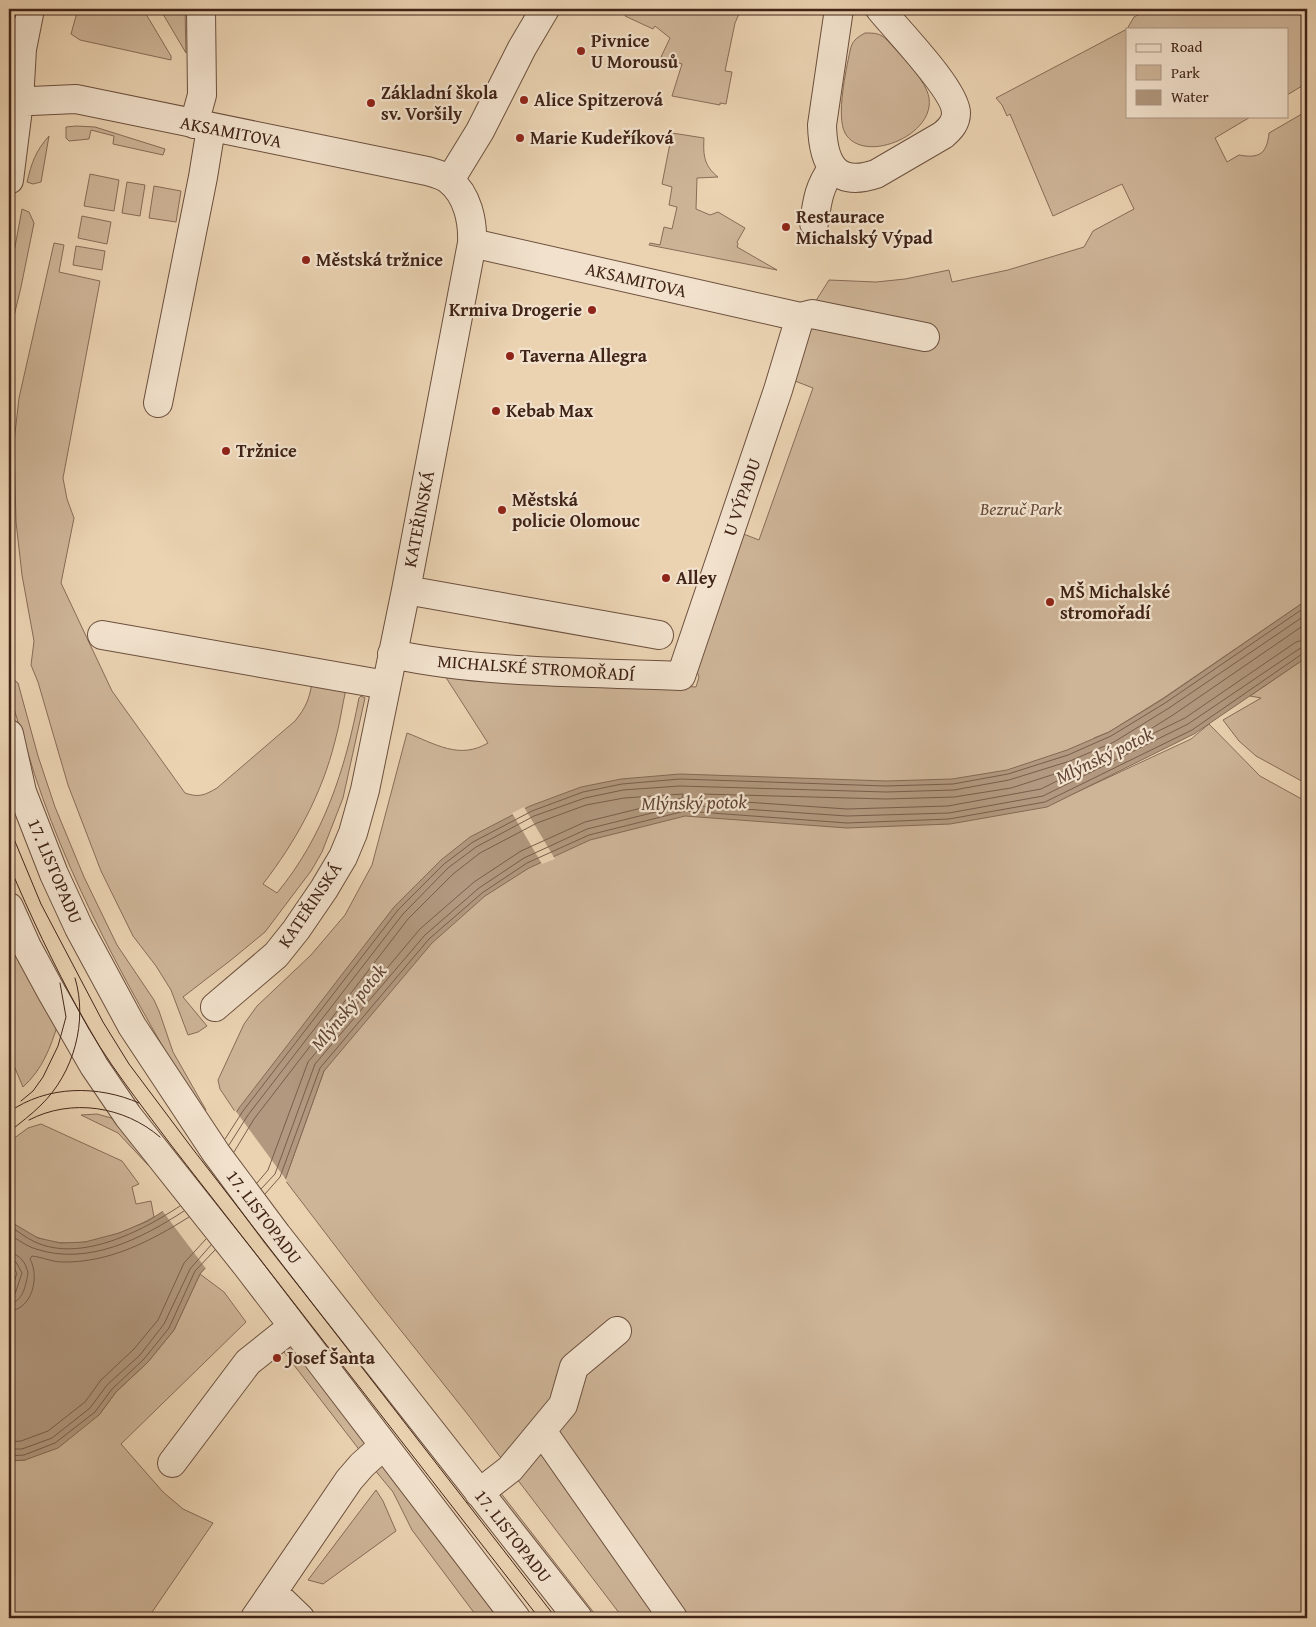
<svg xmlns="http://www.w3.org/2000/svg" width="1316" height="1627" font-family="'Gentium Book Plus',serif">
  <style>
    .green { fill: #ceb598; stroke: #886c58 }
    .water { fill: #b1987e; stroke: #846a55 }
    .pier { fill: #ebd3b2 }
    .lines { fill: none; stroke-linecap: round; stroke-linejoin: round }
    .shore { stroke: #795e4b; stroke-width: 1 }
    .minor-casing { stroke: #6c503e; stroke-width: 30 }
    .minor { stroke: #f2e2cd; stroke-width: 28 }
    .tram { stroke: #412418; stroke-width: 1 }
    .poi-dot { fill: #8f2418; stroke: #f2e2cd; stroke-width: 2 }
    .labels { text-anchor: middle; stroke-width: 4.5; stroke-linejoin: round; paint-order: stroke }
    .poi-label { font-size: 18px; font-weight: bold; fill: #412418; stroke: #f2e2cd; text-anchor: start }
    .street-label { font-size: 18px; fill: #412418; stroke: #f2e2cd }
    .park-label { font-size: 18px; font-style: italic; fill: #644838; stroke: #f2e2cd }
    .water-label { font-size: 19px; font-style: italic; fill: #634737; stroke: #f2e2cd }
  </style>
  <rect width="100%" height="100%" fill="#ebd3b2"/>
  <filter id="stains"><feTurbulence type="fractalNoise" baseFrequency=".004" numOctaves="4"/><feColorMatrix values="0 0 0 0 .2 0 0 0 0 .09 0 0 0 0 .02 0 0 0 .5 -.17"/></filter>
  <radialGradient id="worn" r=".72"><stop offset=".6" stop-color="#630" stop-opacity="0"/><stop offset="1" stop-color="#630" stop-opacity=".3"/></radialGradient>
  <path class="green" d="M78,9H143L171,56V60L80,40L71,34Z
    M160,9H185L186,53Z
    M630,9H640L652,15L657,9H739L736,13L739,14L735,23L725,71L732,72L726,104L720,103V105L672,96L682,64L661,57L670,38L655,26L653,29L625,16Z
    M1149,9H1307V83L1287,95V29H1127L1134,17Z
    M1127,29V116H1252L1215,138L1227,162L1239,155C1260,159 1267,153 1269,133L1307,111V600L1162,699L1109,732L1094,738L1047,806L1191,739L1209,724L1260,776L1307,802V1618H623L469,1416L375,1298L285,1180L324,1071L334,1058L236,1113L220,1089L218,1080L244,1024L257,1006L311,955L345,915L372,865L407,733C436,744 459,760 488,743L445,676L602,681L696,687L699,677L697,671L741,533L759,540L813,388L795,381L817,299L829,280L876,282L905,279L949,270L952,282L1008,270L1084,247L1093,231L1134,209L1122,184L1053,216L1010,114L1007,116L1002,105L996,98Z
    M865,33C875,33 880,33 887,40C900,55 920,74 927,91C944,132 864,167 845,133C836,116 846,70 850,51C852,41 856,38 865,33Z
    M76,126L95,127L165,149L163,155L113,144L114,136L91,130L89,139L69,141L66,138V127Z
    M672,133L704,138C703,155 704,166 718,177L697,178L696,209L710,215L718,212L745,228L737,242L738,244L737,247L777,270L649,245L650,243L660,245L664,227L672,229L677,207L669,205L672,187L662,184Z
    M49,136L41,182L33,184L27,182C32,162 35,152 49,136Z
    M90,174L119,180L114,211L84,206Z
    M127,182L145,185L140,216L122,213Z
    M154,186L181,191L176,222L149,218Z
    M22,209L29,212L34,223L21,287L9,337V279Z
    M82,216L111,222L107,244L78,238Z
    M54,243L64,245L59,272L100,281L63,478L67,499L74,518L61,583L112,691L185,793C199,798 205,795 217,788L295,721C306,707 309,700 312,683L346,689C342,706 340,724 335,741C322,794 296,841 263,884L277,893C324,836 345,770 359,698L361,696L365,698L343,798L322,852L311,871L265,932L231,960L183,997L207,1026L198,1032L188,1035L171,990L156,966L133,936L101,871L68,785L38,682L31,665L34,641L22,575L16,522L14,442L19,398Z
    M76,246L105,251L102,270L73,265Z
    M1307,657V784L1256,756L1239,741L1223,720L1261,698L1250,696Z
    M9,676L18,683L38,756L55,807L84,877L117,945L154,1000L159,1011L173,1052L206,1110L202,1114C134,998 65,879 27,750C20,726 9,701 9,676Z
    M9,932L58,1023C51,1047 42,1070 23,1087L9,1054V1002L15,996L9,990Z
    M97,1114L115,1119L152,1163L148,1165L118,1133L81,1115Z
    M41,1124L122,1161L139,1184L132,1187L136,1204L151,1201L154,1217C121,1235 77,1252 39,1238C29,1235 18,1226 9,1221V1142L28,1128Z
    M9,1264L12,1265L17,1273L9,1299Z
    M200,1274L224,1292L246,1322L121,1444L163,1492L183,1509L213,1523L148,1618H9V1461L25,1460L99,1415L116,1392L148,1362L174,1330Z
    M293,1345L370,1444L361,1452L280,1347Z
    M384,1459L498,1618H478L412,1530L393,1492L374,1469Z
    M376,1490L383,1501L396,1531L323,1584L308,1580Z
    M500,1492L598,1618H589L500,1498Z"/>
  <path class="water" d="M1307,600V657L1194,734L1047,807L950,824L847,828L685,816L590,840L529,868L485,896L432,943L324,1071L285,1180L200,1274L174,1330L148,1362L116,1392L99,1415L58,1448L25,1460L9,1461V1299L17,1273L12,1265L9,1264V1221L38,1238L61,1243L85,1242L119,1233L148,1221L182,1199L239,1108L394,907L441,860L470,837L530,806L581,787L621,779L680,774L886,781L952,779L1007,770L1067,750L1109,732L1163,699Z"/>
  <path class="pier" d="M524,807L555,859L542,864L512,813Z
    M235,1110L287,1181L207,1270L161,1209L180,1197Z"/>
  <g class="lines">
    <path class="shore" d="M1307,623L1173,715L1144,733L1143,736L1146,737L1185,718L1296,642L1307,639
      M1071,769L1074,770L1073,773L1041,789L948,806L847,809L701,799L699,796L701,794L886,799L954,797L1011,788Z
      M225,1139L243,1111L398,910L444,864L473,842L532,811L583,792L622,784L680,779L886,786L953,784L1008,774L1068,755L1111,736L1165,703L1307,606
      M229,1145L248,1115L403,914L448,868L476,847L534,816L585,798L623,790L680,786L886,792L954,790L1009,780L1070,761L1114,742L1169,708L1307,614
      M234,1152L254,1119L408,919L453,874L480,853L537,823L586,805L624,798L683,794L682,798L585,822L521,851L474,882L420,929L308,1062L268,1170L257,1183
      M261,1189L275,1174L315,1064L425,935L479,888L524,858L587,829L684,805L847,816L949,813L1043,796L1188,724L1299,649L1307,647
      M265,1194L280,1177L320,1068L429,939L482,893L527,863L589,835L685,811L847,823L949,819L1045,802L1192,730L1302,654L1307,653
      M9,1226C18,1231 26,1238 35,1242C81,1263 142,1231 180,1206
      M9,1234C17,1239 26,1246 36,1249C88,1266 141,1239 184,1211
      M9,1253C20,1254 26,1263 28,1273C26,1285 23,1302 9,1304
      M9,1259L16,1262L22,1273L15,1294L9,1297
      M9,1311C32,1310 40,1277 30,1259L32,1256C42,1257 52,1262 62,1262C109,1263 151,1241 189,1217
      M9,1442L21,1441L48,1431L85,1402L101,1380L134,1349L158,1320L184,1263L206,1239
      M9,1449H22L52,1438L90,1408L107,1385L140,1355L164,1324L190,1269L211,1245
      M9,1456L24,1455L55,1443L95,1412L112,1389L144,1359L169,1328L195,1271L215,1250"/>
    <g class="minor-casing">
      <path id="minor" d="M839,9L822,125C823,162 834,188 876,174L943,135C950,129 956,123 956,113C956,90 896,29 880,9
        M9,102L76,99L427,171C434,173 443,175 449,180C468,195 473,222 472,243L406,590L365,790L353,833L343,857L324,889L296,930L276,955L215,1007
        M194,124L202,95L201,9
        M9,180L19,101L22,49L30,9
        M450,180L480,131L522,48L545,9
        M814,223C817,202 819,186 832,169
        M472,243L800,317L812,314L925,337
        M158,403L203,177L211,128
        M406,590L659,635
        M102,635L386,685
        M392,654C486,674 585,672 681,676L778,390L800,317
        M9,734L22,792L54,874L79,928L132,1026L216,1153L277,1235L578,1618
        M9,907L27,947L52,993L94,1066L128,1116L247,1266L516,1618
        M542,1431L673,1618
        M172,1463L248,1362L292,1327
        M479,1493L510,1469L563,1405L574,1367L617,1331
        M273,1592L300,1618
        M255,1618L349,1480L362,1465L383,1446"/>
    </g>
    <use href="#minor" class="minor"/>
    <path class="tram" d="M9,41L17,9
      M9,827L41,904L103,1022L129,1064L192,1148L556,1618
      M9,865C30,915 54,965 80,1013C105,1060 139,1102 171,1145L539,1618
      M21,1101L33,1091L43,1077L58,1046L66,1017L60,983
      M9,1112C47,1085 98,1085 139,1103
      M29,1120C71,1098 124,1106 160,1137
      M9,1132C20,1123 31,1115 41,1105C74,1073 88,1021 75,978"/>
  </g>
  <g class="poi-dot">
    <circle cx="581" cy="51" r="5"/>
    <circle cx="524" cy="100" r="5"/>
    <circle cx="371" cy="103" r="5"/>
    <circle cx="520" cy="138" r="5"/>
    <circle cx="786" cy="227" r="5"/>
    <circle cx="306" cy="260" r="5"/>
    <circle cx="592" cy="310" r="5"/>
    <circle cx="510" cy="356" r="5"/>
    <circle cx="496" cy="411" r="5"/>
    <circle cx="226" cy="451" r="5"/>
    <circle cx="502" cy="510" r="5"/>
    <circle cx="666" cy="578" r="5"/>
    <circle cx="1050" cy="602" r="5"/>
    <circle cx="277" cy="1358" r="5"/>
  </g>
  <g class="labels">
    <g class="poi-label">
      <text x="591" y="47">Pivnice<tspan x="591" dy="21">U Morousů</tspan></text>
      <text x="381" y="99">Základní škola<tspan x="381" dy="21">sv. Voršily</tspan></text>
      <text x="534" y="106">Alice Spitzerová</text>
      <text x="530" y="144">Marie Kudeříková</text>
      <text x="796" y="223">Restaurace<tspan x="796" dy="21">Michalský Výpad</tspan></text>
      <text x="316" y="266">Městská tržnice</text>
      <text x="582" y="316" text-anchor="end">Krmiva Drogerie</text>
      <text x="520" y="362">Taverna Allegra</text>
      <text x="506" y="417">Kebab Max</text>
      <text x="236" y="457">Tržnice</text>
      <text x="512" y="506">Městská<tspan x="512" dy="21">policie Olomouc</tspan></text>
      <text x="676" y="584">Alley</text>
      <text x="1060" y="598">MŠ Michalské<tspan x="1060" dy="21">stromořadí</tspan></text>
      <text x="287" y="1364">Josef Šanta</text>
    </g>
    <g class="street-label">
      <text transform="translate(231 132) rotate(11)" y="6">AKSAMITOVA</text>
      <text transform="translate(636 280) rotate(13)" y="6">AKSAMITOVA</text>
      <text transform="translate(742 497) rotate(-71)" y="6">U VÝPADU</text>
      <text transform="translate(419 519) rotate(-79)" y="6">KATEŘINSKÁ</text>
      <text transform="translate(536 668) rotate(4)" y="6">MICHALSKÉ STROMOŘADÍ</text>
      <text transform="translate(55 871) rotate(67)" y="6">17. LISTOPADU</text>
      <text transform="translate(310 905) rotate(-56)" y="6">KATEŘINSKÁ</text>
      <text transform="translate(264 1217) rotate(53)" y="6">17. LISTOPADU</text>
      <text transform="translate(513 1536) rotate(52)" y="6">17. LISTOPADU</text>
    </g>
    <g class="park-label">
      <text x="1021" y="515">Bezruč Park</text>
    </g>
    <g class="water-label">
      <text transform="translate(1104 755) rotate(-26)" y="7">Mlýnský potok</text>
      <text transform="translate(694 802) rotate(-1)" y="7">Mlýnský potok</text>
      <text transform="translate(348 1007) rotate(-50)" y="7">Mlýnský potok</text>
    </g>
  </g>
  <rect width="1316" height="1627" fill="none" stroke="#ebd3b2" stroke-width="30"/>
  <rect x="10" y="10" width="1296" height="1607" fill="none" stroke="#412418" stroke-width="2.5"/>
  <rect x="15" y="15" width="1286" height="1597" fill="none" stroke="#412418"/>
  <rect x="1126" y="28" width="162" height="90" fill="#f2e2cd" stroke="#ab9685"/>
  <rect x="1136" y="44" width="25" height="8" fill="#f2e2cd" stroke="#ab9685"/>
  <text x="1171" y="52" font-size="15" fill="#412418">Road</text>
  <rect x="1136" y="65" width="25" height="15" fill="#ceb598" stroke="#ab9685"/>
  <text x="1171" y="78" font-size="15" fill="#412418">Park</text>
  <rect x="1136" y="90" width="25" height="15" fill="#b1987e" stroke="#ab9685"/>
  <text x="1171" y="102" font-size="15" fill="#412418">Water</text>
  <rect width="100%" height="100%" filter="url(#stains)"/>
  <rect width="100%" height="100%" fill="url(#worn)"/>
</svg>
